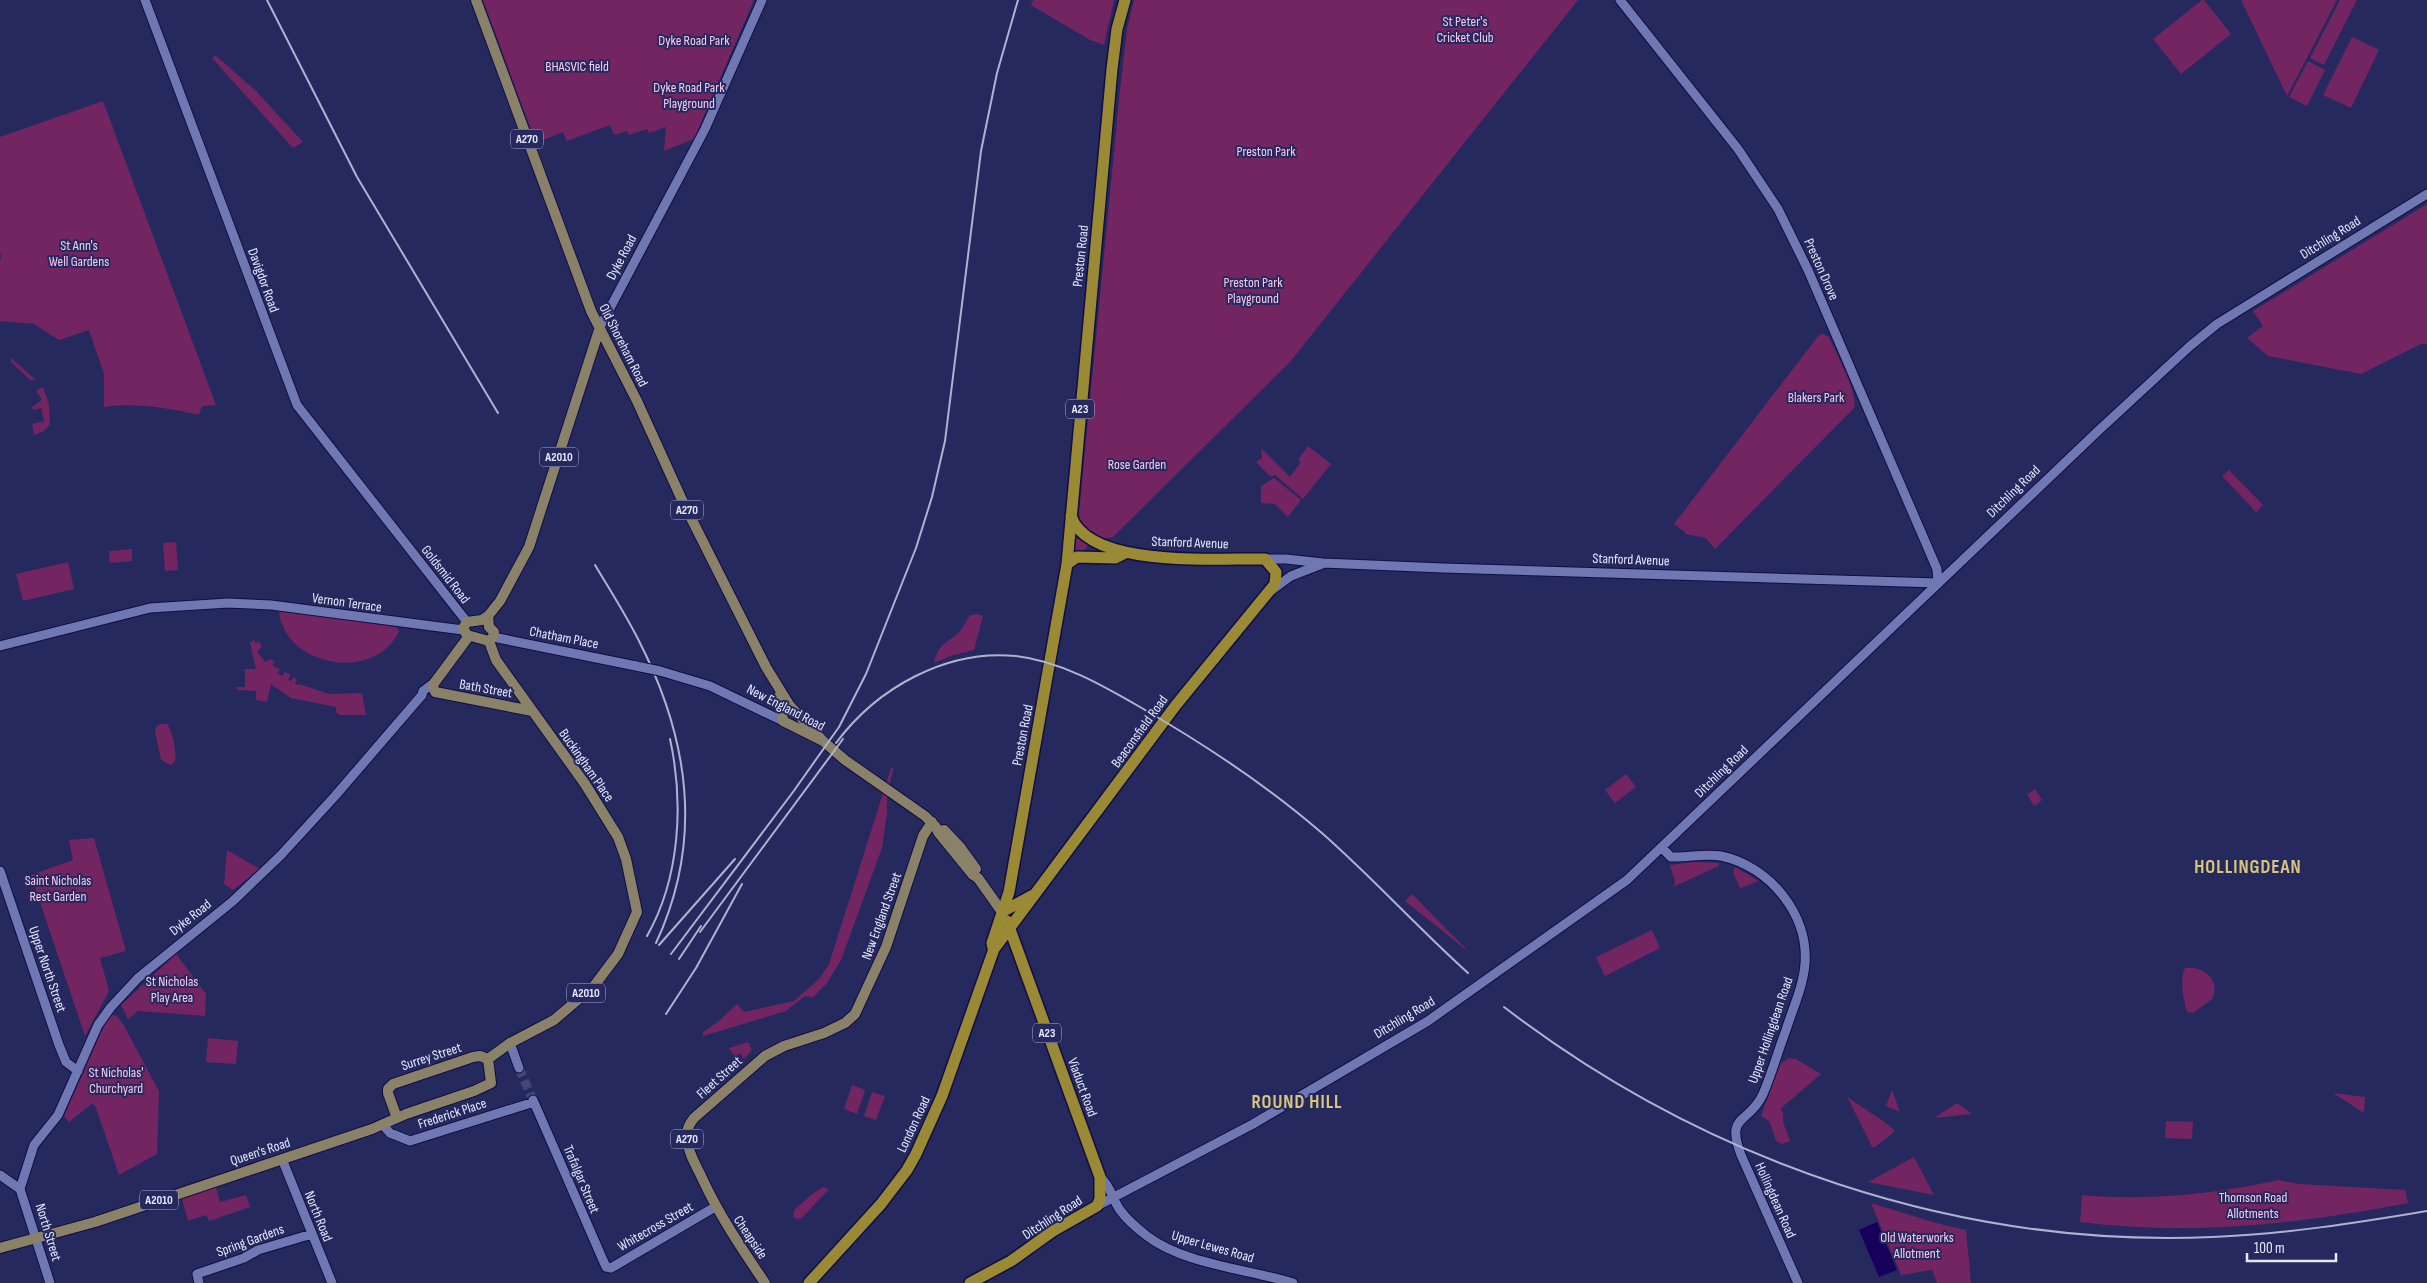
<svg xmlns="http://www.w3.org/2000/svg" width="2427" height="1283" font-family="'Sofia Sans Condensed',sans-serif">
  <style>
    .green { fill: #722561 }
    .water { fill: #16005c }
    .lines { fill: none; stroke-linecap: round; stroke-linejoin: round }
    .secondary-tunnel { stroke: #434676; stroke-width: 9; stroke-dasharray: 9 4.5; stroke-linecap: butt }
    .secondary-casing { stroke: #110e41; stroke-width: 11 }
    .primary-casing { stroke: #110e41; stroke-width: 12 }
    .highway-casing { stroke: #110e41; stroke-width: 14 }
    .secondary { stroke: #7078b4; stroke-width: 9 }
    .primary { stroke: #898268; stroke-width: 10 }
    .highway { stroke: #9a8935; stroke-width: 11 }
    .rail { stroke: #afb2d0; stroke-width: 2 }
    .secondary-bridge-casing { stroke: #110e41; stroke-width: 11; stroke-linecap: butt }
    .secondary-bridge { stroke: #7078b4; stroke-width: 9 }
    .labels { text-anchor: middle; stroke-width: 4; stroke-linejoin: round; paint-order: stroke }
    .shield { fill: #26295e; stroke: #acafce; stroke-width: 1 }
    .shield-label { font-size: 12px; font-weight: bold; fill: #e5e9fe }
    .park-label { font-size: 14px; fill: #facaeb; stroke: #26295e }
    .street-label { font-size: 14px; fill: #e5e9fe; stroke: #26295e }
    .district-label { font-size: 19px; font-weight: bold; letter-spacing: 1px; fill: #d8c77a; stroke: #26295e }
  </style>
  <rect width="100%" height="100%" fill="#26295e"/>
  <path class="green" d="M483,0H754L694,139L664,151L666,127L649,133L647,129L629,135L627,131L614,135L610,125L567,141L563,132L536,143Z
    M1033,0H1114L1104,45L1090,40L1031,5Z
    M1134,0H1578L1290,362L1113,537L1107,538L1092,537L1080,520L1079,514L1120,90L1127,29Z
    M2202,0H2204L2231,34L2181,74L2153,39Z
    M2241,0H2337L2287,96Z
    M2340,0H2357L2324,65L2310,58Z
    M2352,37L2379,50L2351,108L2323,95Z
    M215,55L256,91L303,142L293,148L212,58Z
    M2308,61L2325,70L2307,106L2289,97Z
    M103,101L216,405L202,406L199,415C172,408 131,402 104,407V374L89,330L59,340L34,324L0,321V260L3,250L0,256V137Z
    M2427,204V344H2421L2361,374L2268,356L2247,338L2263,326L2253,311Z
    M1823,334L1829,337C1835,352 1859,394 1854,408L1715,549L1706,538L1685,534V532L1674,524L1819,335Z
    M11,358L36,380H30L11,362Z
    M43,387L49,404L50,424L44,431L34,435L32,424L44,421L41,408L33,410L32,407L42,400L36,391Z
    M1308,446L1331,464L1303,499L1275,475L1271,477L1256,462L1262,458L1261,448L1290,477L1301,462L1298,460Z
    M2229,470L2263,505L2256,512L2222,476Z
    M1274,478L1301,500L1288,517L1275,504L1261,503V486Z
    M1077,538L1088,545L1082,553L1072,554L1073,539Z
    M176,542L178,570L165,571L163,543Z
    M132,549V561L110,563L109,551Z
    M68,562L74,589L23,601L16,574Z
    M279,611L382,623L397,628L399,631C376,683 284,667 279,611Z
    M977,614L983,616L974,650L950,656L934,663C938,646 943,645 956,635C962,631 966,621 970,615Z
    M254,640L256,643L259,641L262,647L257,651L265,662L270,659L275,662L272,665L280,670L277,673L282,676L285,672L291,675L288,679L291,681L294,677L297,680L295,683L297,685L299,684L329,694L362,693L366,715H339L336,712V707L291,698L271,684L267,702L256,700V691L237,690V687H245V669H256L250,643Z
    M161,724H167C173,732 177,753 175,762L170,765L161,760L155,731L156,727Z
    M894,767L887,794V814L882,848L841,960L827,983L813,997L805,996L786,1011L703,1036V1032L719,1021L737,1004L744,1012L794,1001L820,978L829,964L891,768Z
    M1626,774L1636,787L1615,803L1605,790Z
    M2035,789L2042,800L2034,806L2027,794Z
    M94,838L126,951L100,958L109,991L85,1036L31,875L73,860L69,840Z
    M227,850L260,869L233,890L224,884Z
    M1692,862L1719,863V866L1673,887L1675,882L1670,865Z
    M1735,867L1759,881L1740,888L1733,873Z
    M1412,894L1416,898L1470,953L1405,901Z
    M1652,930L1660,948L1605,976L1596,957Z
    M176,954L206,994L205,1016L138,1011L128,1019L121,1005Z
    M2185,968C2204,966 2221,980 2212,999L2193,1013L2187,1012C2184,1000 2179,980 2185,968Z
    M113,1015L117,1016L123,1024L159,1091L157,1154L119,1175L96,1108L93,1103L69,1122L64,1116L107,1019Z
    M208,1038L238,1041L236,1064L206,1062Z
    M748,1042L752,1050L744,1059L740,1053L735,1057L729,1048Z
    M1789,1058L1796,1059L1821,1074L1780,1109L1783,1112V1122L1790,1141L1782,1144L1776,1141L1769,1121L1761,1116L1780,1064Z
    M852,1085L865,1090L857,1114L844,1109Z
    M1892,1090L1900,1112L1886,1106Z
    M872,1092L885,1096L876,1120L864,1116Z
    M2333,1093L2365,1097L2364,1113Z
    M1847,1096C1862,1109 1881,1117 1895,1131L1875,1147H1872Z
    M1957,1103L1972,1114L1934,1118Z
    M2166,1121L2193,1122L2192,1139L2165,1138Z
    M1914,1157L1934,1195L1868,1182Z
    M2279,1180L2298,1184L2405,1190L2408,1203C2300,1224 2190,1236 2080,1222L2082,1195C2151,1201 2214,1194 2279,1180Z
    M216,1187L220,1202L246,1195L250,1207L209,1221L206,1215L188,1221L182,1199Z
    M823,1187L829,1189L802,1218L798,1219L793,1217L794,1210L812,1194Z
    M1871,1203L1936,1223L1966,1230L1971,1283H1937L1932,1270L1901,1275Z"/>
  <path class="water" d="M1877,1222L1897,1270L1879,1277L1859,1230Z"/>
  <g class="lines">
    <path class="secondary-tunnel" d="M519,1068L533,1100"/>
    <g class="secondary-casing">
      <path id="secondary" d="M145,0L297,405L467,622
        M1620,0L1738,149L1778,209L1808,270L1937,569L1938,583
        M600,327L705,129L762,0
        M1265,559H1286L1323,563L1443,568L1938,583
        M1272,590L1291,576L1322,564
        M493,637L636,666
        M0,646L150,608L228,603L271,605L463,630
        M660,671L710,686L783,721
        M1662,848L1671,857C1688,858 1703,853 1721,856C1769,866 1809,914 1805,964C1803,987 1793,1008 1786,1030C1778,1051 1772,1073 1763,1094C1749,1125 1725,1113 1741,1155L1798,1283
        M0,871L59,1045L66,1062L78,1071
        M510,1043L519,1068
        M533,1100L606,1267L611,1268L715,1207
        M383,1125L390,1133L410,1141L534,1102
        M282,1159L332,1283
        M0,1175L20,1189
        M1100,1177C1111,1186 1112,1199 1120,1210C1127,1220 1138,1229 1147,1236C1185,1265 1249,1269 1293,1283
        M20,1189L34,1145L58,1115L98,1025L111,1007L138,978L233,901L281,855L335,796L422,695L423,691L435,682
        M20,1189L50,1283
        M1097,1206L1253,1124L1428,1021L1627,880L2098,431L2190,346L2217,324L2427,194
        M199,1283L197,1274L244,1258L258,1250L312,1234"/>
    </g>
    <g class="primary-casing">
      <path id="primary" d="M476,0L591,311L637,401L682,500L766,667L790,706L823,741
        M488,616L489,627L494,632L493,637L489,641
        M469,636L435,682L433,686L435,692L532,711
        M489,641L467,635L463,628L467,622L482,620L488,616L500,601L529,547L600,327
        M780,694L783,721L823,741L845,760L925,816L936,827L938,832L973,875L978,878L1002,912
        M944,830L960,847L976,869
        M488,1059L510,1043L554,1020L594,986L618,954L637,912L626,859L618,837L585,784L496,660L489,641
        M397,1118L388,1093V1089L393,1084L473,1057L480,1056L488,1059
        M0,1248L95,1222L372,1129L406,1114L474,1091L491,1083L488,1059
        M765,1283C742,1249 719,1215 702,1178C696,1165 688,1153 687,1139C686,1131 689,1124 694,1118L765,1056L784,1046L824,1033L845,1023L855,1014L886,947L923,836L932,822"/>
    </g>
    <g class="highway-casing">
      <path id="highway" d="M1067,564L1077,557L1115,558L1125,553
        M1002,912L1033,895
        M993,948L992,943L1009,892L1067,564L1112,69L1117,29L1125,0
        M809,1283L881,1204L907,1170L916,1154L942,1096L994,949L1176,705L1275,584L1276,572L1265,559C1218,558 1089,569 1071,516
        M970,1283L1011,1261L1053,1231L1097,1206L1100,1199V1177L1007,921"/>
    </g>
    <use href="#secondary" class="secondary"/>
    <use href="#primary" class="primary"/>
    <use href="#highway" class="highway"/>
    <path class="rail" d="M267,0L357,177L498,413
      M595,565C610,590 626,615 639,641C689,739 704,840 656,943
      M836,743C877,688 946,649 1016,656C1060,661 1102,685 1140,707C1204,744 1267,785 1323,834C1373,878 1418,928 1468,973
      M700,932L843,739
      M647,936C680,878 684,803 670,739
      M659,945L735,859
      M671,954L793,792L839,727L866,674L916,548L932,497L945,441L981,151L997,73L1018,0
      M679,959L701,926
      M1504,1007C1706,1162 1958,1248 2213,1237C2285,1234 2356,1223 2427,1211
      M666,1014L696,968L742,884"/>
    <g class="secondary-bridge-casing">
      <path id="secondary-bridge" d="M636,666L660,671"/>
    </g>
    <use href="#secondary-bridge" class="secondary-bridge"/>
  </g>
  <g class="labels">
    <g class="shield">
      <rect x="511" y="129.5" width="32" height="19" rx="4"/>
      <rect x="1066" y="399.5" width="28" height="19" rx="4"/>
      <rect x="540" y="447.5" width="38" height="19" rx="4"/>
      <rect x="671" y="500.5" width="32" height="19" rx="4"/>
      <rect x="567" y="983.5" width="38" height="19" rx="4"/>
      <rect x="1033" y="1023.5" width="28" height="19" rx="4"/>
      <rect x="671" y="1129.5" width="32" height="19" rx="4"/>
      <rect x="140" y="1190.5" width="38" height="19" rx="4"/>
    </g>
    <g class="shield-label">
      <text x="527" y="143">A270</text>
      <text x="1080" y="413">A23</text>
      <text x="559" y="461">A2010</text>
      <text x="687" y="514">A270</text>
      <text x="586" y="997">A2010</text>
      <text x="1047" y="1037">A23</text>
      <text x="687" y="1143">A270</text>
      <text x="159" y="1204">A2010</text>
    </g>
    <g class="park-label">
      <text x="1465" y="26">St Peter's<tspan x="1465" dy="16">Cricket Club</tspan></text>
      <text x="694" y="45">Dyke Road Park</text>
      <text x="577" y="71">BHASVIC field</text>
      <text x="689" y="92">Dyke Road Park<tspan x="689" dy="16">Playground</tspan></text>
      <text x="1266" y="156">Preston Park</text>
      <text x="79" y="250">St Ann's<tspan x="79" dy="16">Well Gardens</tspan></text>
      <text x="1253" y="287">Preston Park<tspan x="1253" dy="16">Playground</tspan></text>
      <text x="1816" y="402">Blakers Park</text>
      <text x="1137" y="469">Rose Garden</text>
      <text x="58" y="885">Saint Nicholas<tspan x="58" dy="16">Rest Garden</tspan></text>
      <text x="172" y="986">St Nicholas<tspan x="172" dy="16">Play Area</tspan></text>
      <text x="116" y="1077">St Nicholas'<tspan x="116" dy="16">Churchyard</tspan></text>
      <text x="2253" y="1202">Thomson Road<tspan x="2253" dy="16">Allotments</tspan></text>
      <text x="1917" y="1242">Old Waterworks<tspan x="1917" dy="16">Allotment</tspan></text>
    </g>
    <g class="street-label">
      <text transform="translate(2330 237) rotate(-32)" y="5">Ditchling Road</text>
      <text transform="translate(1080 256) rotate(-84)" y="5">Preston Road</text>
      <text transform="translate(621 257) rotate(-62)" y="5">Dyke Road</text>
      <text transform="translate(1822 269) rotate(66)" y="5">Preston Drove</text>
      <text transform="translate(264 280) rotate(70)" y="5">Davigdor Road</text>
      <text transform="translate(624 345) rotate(63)" y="5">Old Shoreham Road</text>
      <text transform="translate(2013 491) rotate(-44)" y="5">Ditchling Road</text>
      <text transform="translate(1190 542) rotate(2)" y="5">Stanford Avenue</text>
      <text transform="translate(1631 559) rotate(2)" y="5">Stanford Avenue</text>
      <text transform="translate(446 574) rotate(52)" y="5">Goldsmid Road</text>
      <text transform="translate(347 602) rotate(8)" y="5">Vernon Terrace</text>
      <text transform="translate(564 637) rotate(11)" y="5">Chatham Place</text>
      <text transform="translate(486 688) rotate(10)" y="5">Bath Street</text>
      <text transform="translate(786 707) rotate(27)" y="5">New England Road</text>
      <text transform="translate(1139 731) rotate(-54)" y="5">Beaconsfield Road</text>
      <text transform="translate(1022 735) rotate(-79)" y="5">Preston Road</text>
      <text transform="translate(587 765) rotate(55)" y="5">Buckingham Place</text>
      <text transform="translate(1721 771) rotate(-44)" y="5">Ditchling Road</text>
      <text transform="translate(881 916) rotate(-70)" y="5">New England Street</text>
      <text transform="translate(190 917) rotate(-38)" y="5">Dyke Road</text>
      <text transform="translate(48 969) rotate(71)" y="5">Upper North Street</text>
      <text transform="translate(1404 1017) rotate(-31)" y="5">Ditchling Road</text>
      <text transform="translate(1770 1030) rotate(-71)" y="5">Upper Hollingdean Road</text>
      <text transform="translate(431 1056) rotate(-18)" y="5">Surrey Street</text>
      <text transform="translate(719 1077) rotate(-42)" y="5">Fleet Street</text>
      <text transform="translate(1083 1087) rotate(70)" y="5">Viaduct Road</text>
      <text transform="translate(452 1113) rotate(-18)" y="5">Frederick Place</text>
      <text transform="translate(913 1124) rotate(-65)" y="5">London Road</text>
      <text transform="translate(260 1151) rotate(-18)" y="5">Queen's Road</text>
      <text transform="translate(582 1179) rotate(67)" y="5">Trafalgar Street</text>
      <text transform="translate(1776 1200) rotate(66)" y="5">Hollingdean Road</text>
      <text transform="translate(319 1216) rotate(68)" y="5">North Road</text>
      <text transform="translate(1052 1217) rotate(-33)" y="5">Ditchling Road</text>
      <text transform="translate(655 1226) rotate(-30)" y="5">Whitecross Street</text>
      <text transform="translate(49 1232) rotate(73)" y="5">North Street</text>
      <text transform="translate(751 1237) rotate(56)" y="5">Cheapside</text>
      <text transform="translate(250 1240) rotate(-20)" y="5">Spring Gardens</text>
      <text transform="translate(1213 1246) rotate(16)" y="5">Upper Lewes Road</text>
    </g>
    <g class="district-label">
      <text x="2248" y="873">HOLLINGDEAN</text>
      <text x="1297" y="1108">ROUND HILL</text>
    </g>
  </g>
  <path d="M2247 1253v8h89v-8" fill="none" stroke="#e5e9fe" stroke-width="2.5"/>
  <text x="2254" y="1253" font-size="15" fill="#e5e9fe" stroke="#26295e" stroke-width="4" paint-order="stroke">100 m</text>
</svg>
